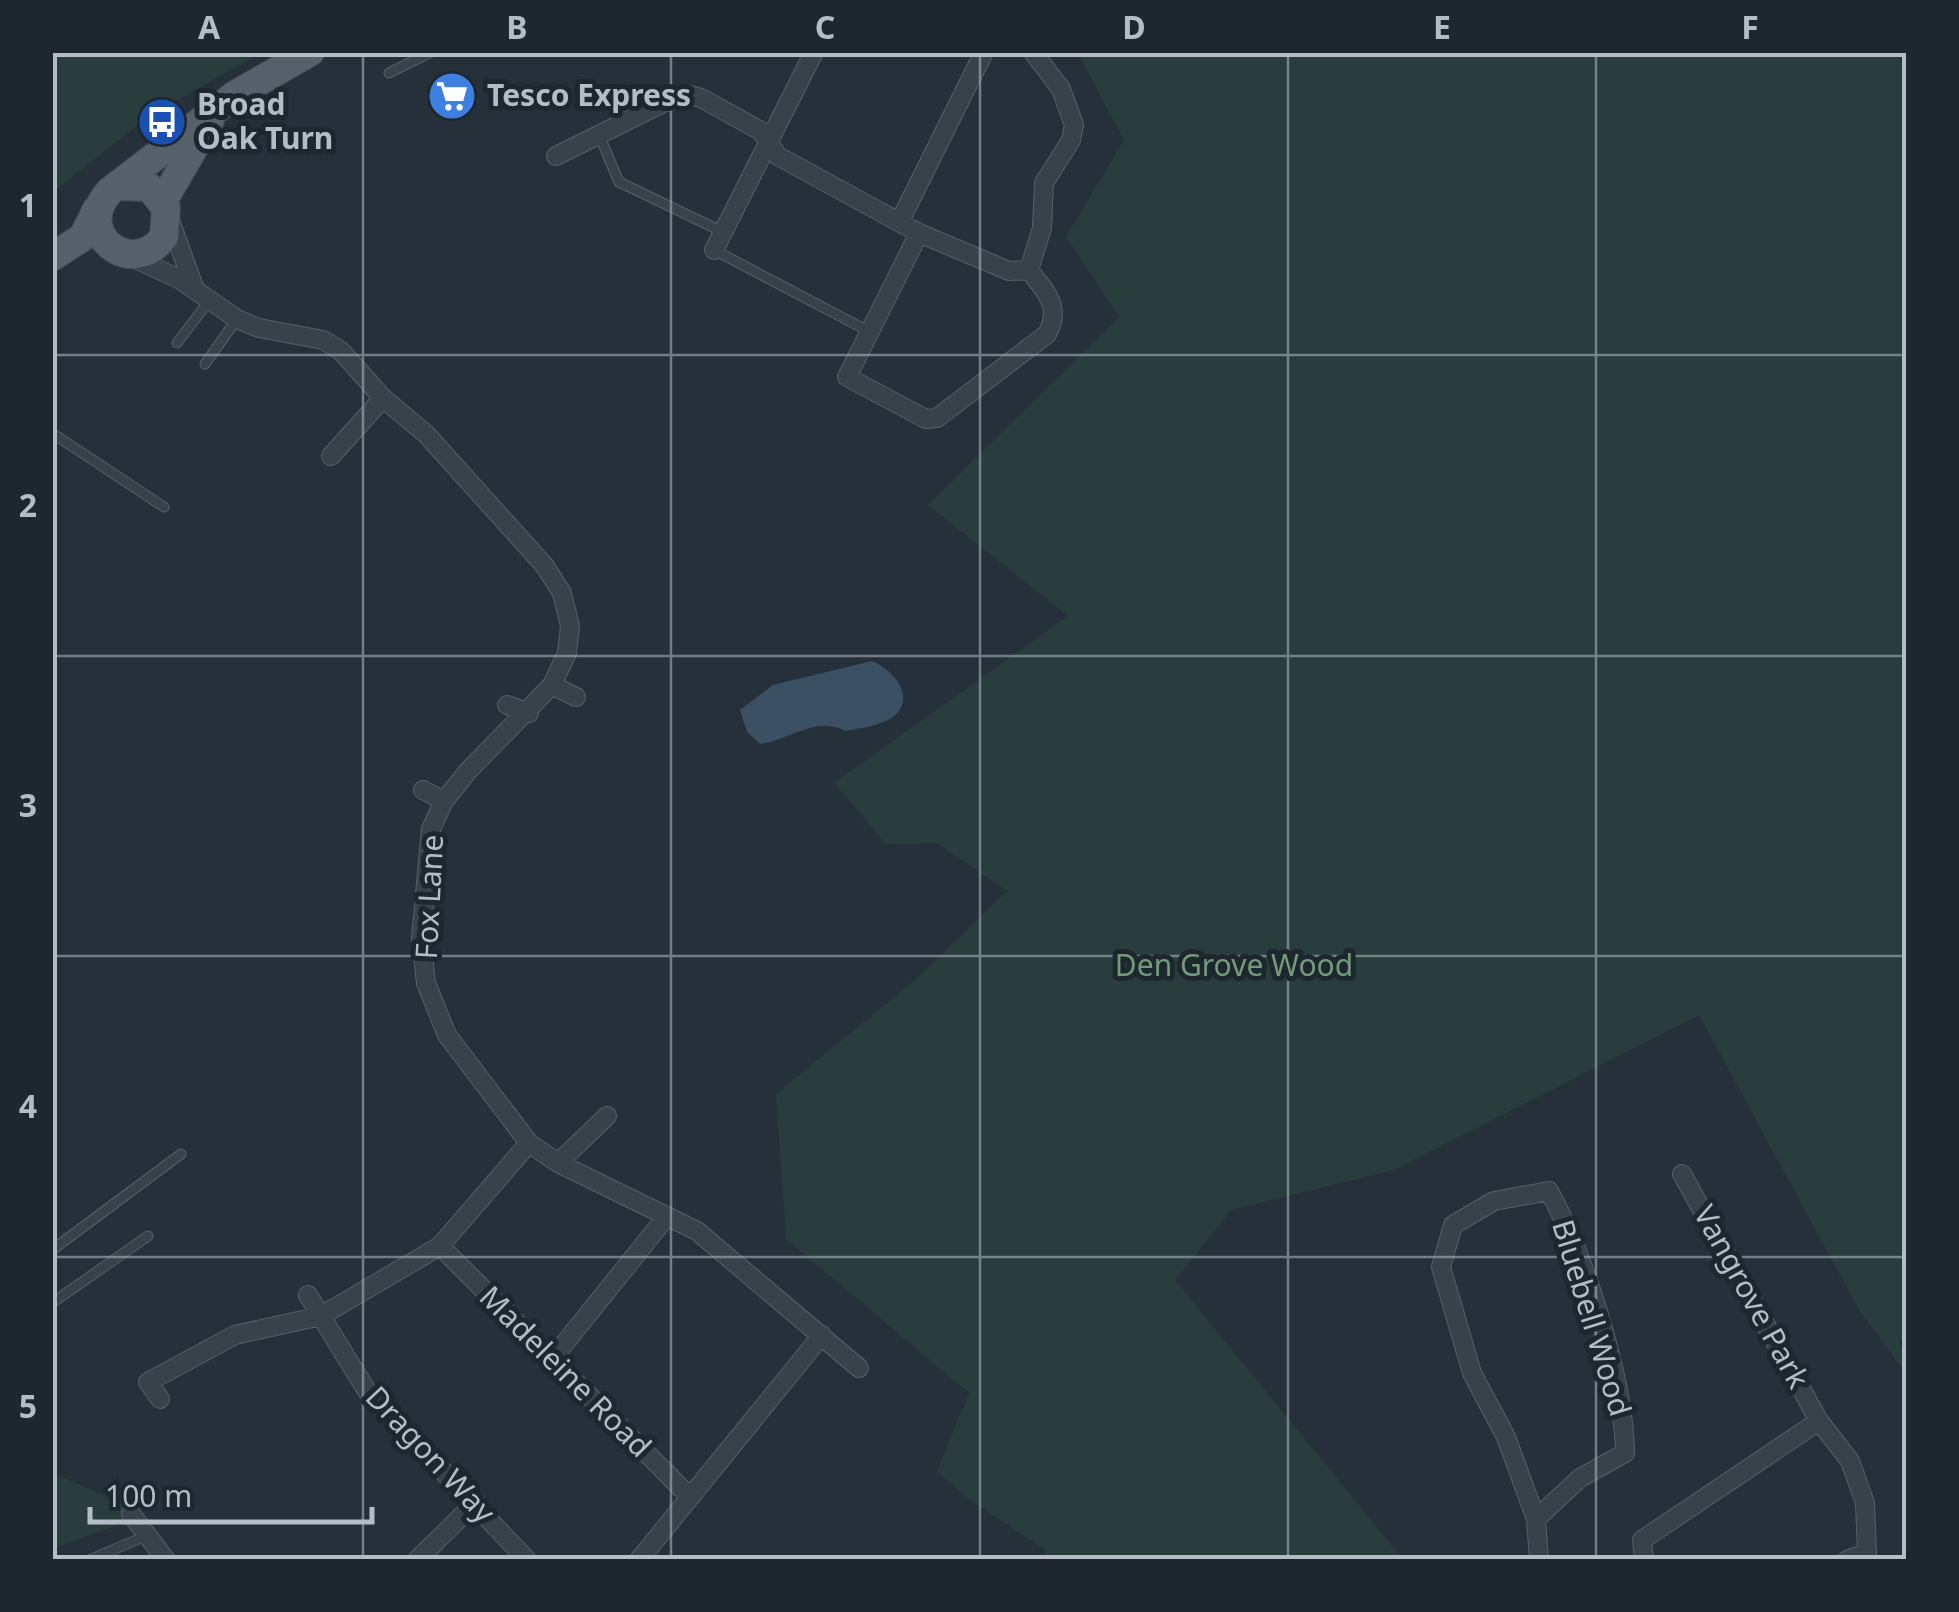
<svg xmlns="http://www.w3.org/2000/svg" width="1959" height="1612" font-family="'Noto Sans',sans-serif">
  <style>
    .green { fill: #283d3c }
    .water { fill: #3b5062 }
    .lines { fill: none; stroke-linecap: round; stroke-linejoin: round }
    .lane-casing { stroke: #566068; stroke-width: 11 }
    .street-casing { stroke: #566068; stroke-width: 20 }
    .primary-casing { stroke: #414b53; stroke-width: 30 }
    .lane { stroke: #38424b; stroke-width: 9 }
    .street { stroke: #38424b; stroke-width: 18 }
    .primary { stroke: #56616b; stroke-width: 28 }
    .grid { fill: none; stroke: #b4bdc6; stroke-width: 2.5; stroke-opacity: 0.55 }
    .labels { text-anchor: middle; stroke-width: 10; stroke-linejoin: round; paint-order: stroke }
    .poi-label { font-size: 30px; font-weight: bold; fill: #b4bdc6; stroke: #1d272f; text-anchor: start }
    .street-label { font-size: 30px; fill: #b4bdc6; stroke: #1d272f }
    .park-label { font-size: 30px; fill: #749a78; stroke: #1d272f }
    .neatline { fill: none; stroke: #b4bdc6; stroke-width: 4 }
    .grid-label { font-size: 32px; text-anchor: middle; font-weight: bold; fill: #b4bdc6 }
  </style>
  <rect width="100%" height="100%" fill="#25303a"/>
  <path class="green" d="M53,52H261V53L149,116L53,192Z
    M1078,53H1906V1337L1899,1342L1906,1356V1373L1859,1310L1699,1015L1394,1170L1231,1210L1175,1280L1403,1559H1044L1046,1550L966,1497L937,1471L969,1393L786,1239L776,1094L908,986L1007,891L937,843L886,844L834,783L1068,616L928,505L1119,317L1066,237L1124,140Z
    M53,1473L146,1514L53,1549Z"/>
  <path class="water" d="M872,661C892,669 918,697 893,717C880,726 861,728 845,731C818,715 789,740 760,744L747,732L740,710L773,685Z"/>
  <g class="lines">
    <g class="lane-casing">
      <path id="lane" d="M389,73L431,52
        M599,135L619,182L723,232
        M714,250L870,332
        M177,343L209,301
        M205,364L237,319
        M52,433L164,507
        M52,1250L181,1154
        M52,1303L148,1236
        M89,1560L148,1535"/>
    </g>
    <g class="street-casing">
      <path id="street" d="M556,156L663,103L690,95L701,98L761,131L778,156L919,233L1009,271L1029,270
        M900,221L984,52
        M171,223L194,287
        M919,233L847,377L926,419L937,418L1047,334C1062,307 1046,292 1029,270
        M714,250L814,52
        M129,256L179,279L237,319L259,328L323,340L341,351L383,398L426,434L544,565L562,593L570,626L567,653L552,685L468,771L444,801L431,829L421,938L426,983L447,1035L529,1143L558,1163L697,1231L859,1368
        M1029,270L1042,228L1044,183L1071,140L1074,125L1061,89L1033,52
        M331,456L383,398
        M552,685L576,697
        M507,705L529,713
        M423,790L444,801
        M558,1163L607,1116
        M1682,1174L1819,1421L1850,1461L1865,1503L1867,1553L1847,1560
        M1549,1191C1585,1256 1624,1379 1625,1453L1580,1478L1536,1519L1506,1437L1472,1373L1441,1267L1453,1225L1494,1201Z
        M440,1246L690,1497
        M308,1295L367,1391L527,1560
        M552,1359L667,1216
        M160,1399L148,1382L235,1335L321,1316L440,1246L529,1143
        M131,1514L166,1560
        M1536,1519L1539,1560
        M417,1560L476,1502
        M639,1560L822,1335
        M1644,1560L1642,1540L1819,1421"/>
    </g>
    <g class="primary-casing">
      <path id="primary" d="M119,186L149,187L166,208L164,237C130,281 72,231 110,191L235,95L310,52
        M163,201L210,120
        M52,257L83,237L97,209"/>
    </g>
    <use href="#lane" class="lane"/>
    <use href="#street" class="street"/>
    <use href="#primary" class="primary"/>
  </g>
  <path class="grid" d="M363,52V1560M671,52V1560M980,52V1560M1288,52V1560M1596,52V1560M52,355H1906M52,656H1906M52,956H1906M52,1257H1906"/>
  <defs>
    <g id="supermarket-disc" transform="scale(2.5)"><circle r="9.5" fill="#3f7fe0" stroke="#1d272f"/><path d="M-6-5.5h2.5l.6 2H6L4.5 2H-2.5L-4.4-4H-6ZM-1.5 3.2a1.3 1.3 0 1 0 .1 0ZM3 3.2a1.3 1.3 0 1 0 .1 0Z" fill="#fff"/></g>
    <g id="bus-disc" transform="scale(2.5)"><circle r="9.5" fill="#1a4fb4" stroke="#1d272f"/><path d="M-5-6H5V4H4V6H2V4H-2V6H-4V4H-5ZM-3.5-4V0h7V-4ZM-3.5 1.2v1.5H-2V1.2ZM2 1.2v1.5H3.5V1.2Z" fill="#fff"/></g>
  </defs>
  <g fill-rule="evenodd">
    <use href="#supermarket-disc" x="452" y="96"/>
    <use href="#bus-disc" x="162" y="122"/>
  </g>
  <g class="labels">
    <g class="poi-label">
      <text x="487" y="106">Tesco Express</text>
      <text x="197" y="115">Broad<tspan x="197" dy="34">Oak Turn</tspan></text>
    </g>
    <g class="street-label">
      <text transform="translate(430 897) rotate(-87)" y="10">Fox Lane</text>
      <text transform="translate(1751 1297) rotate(61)" y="10">Vangrove Park</text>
      <text transform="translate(1591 1318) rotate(73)" y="10">Bluebell Wood</text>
      <text transform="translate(565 1372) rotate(45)" y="10">Madeleine Road</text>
      <text transform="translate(430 1455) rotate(47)" y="10">Dragon Way</text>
    </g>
    <g class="park-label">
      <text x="1234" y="976">Den Grove Wood</text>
    </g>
  </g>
  <rect width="1959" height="1612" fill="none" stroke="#1d272f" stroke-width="110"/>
  <path d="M90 1507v15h282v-15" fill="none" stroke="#b4bdc6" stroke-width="5"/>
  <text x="105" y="1507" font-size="30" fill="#b4bdc6" stroke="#1d272f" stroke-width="8" paint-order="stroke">100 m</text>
  <rect x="55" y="55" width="1849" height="1502" class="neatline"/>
  <g class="grid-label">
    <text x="209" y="39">A</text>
    <text x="517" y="39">B</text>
    <text x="825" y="39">C</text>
    <text x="1134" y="39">D</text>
    <text x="1442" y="39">E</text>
    <text x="1750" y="39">F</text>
    <text x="28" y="217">1</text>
    <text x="28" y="517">2</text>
    <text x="28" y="817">3</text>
    <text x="28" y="1118">4</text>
    <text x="28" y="1418">5</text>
  </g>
</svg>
